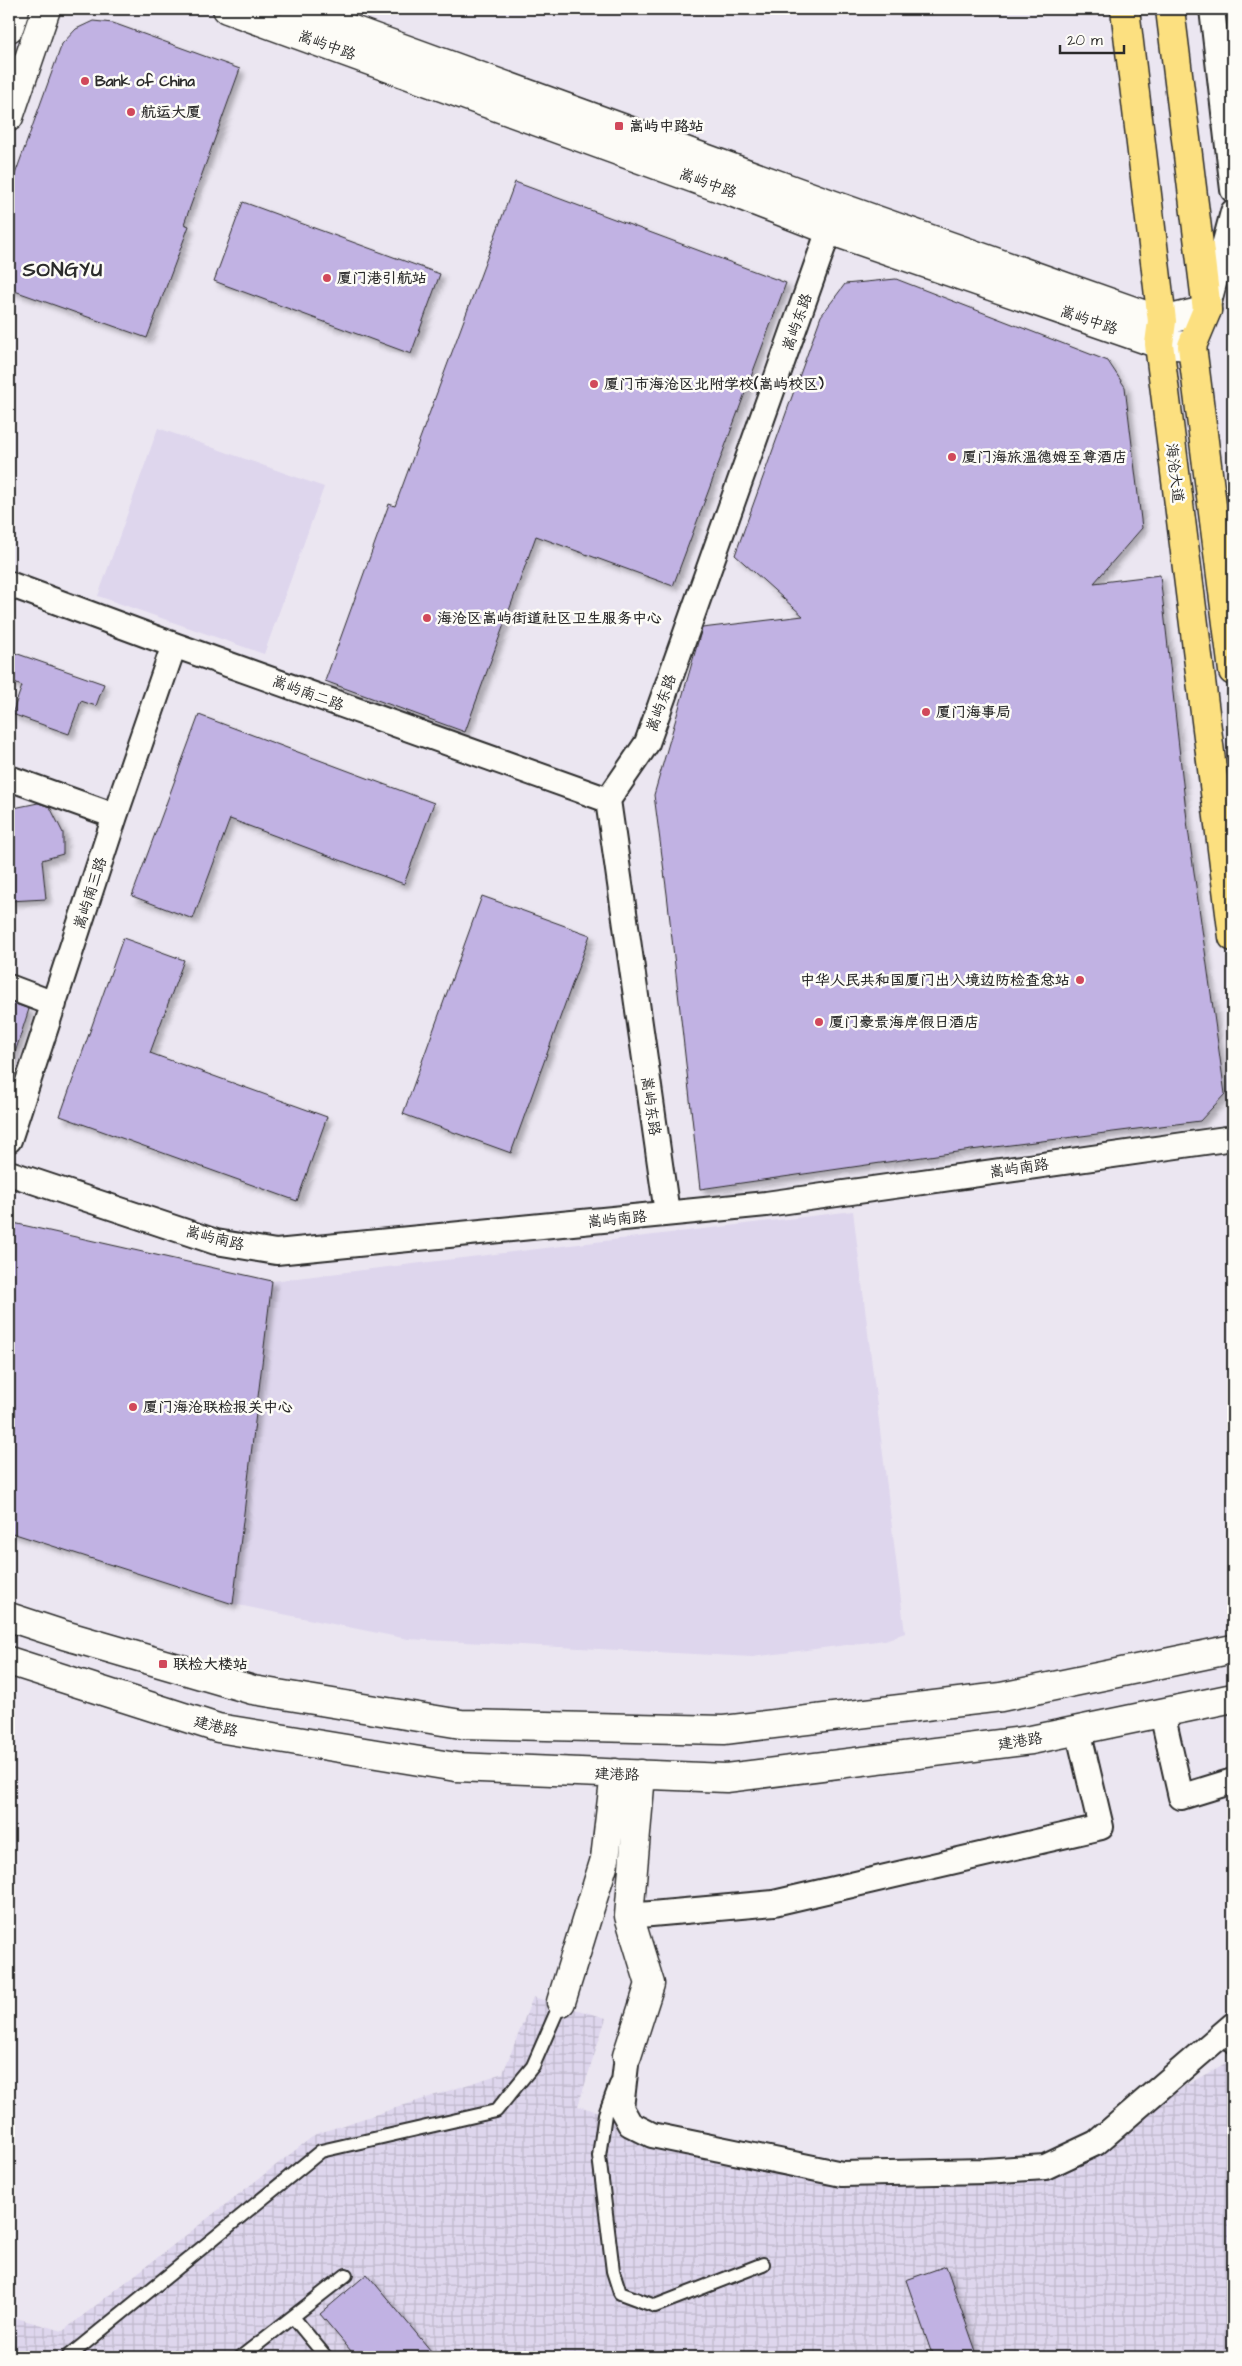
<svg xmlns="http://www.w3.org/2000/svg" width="1242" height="2366" font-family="'Architects Daughter','LXGW WenKai TC',sans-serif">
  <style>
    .built { fill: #ded6ed }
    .industrial { fill: url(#industrial-grid) }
    .park { fill: url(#park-dots); stroke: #788662 }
    .building { fill: #c1b2e3; stroke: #2b2b2b; filter: url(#shadow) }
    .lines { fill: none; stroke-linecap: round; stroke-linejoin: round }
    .lane-casing { stroke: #2b2b2b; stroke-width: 16 }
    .street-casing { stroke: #2b2b2b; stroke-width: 28 }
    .secondary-casing { stroke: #2b2b2b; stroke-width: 31 }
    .primary-casing { stroke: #2b2b2b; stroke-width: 31 }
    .lane { stroke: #fdfcf7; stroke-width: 12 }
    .street { stroke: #fdfcf7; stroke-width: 24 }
    .secondary { stroke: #fdfcf7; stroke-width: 28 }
    .primary { stroke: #fce080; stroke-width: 28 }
    .poi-dot { fill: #d1495b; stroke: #fdfcf7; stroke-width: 2 }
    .labels { text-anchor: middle; stroke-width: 5; stroke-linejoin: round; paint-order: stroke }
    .street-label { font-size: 15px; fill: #2b2b2b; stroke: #fdfcf7 }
    .poi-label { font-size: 15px; font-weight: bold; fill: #2b2b2b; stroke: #fdfcf7; text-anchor: start }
    .district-label { font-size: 20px; font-weight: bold; letter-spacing: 1px; fill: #2b2b2b; stroke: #fdfcf7 }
  </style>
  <defs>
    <pattern id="industrial-grid" width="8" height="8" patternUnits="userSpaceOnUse" patternTransform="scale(1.25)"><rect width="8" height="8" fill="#ded6ed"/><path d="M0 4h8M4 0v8" fill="none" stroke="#bfb8cb"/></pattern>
    <pattern id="park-dots" width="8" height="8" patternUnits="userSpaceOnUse" patternTransform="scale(1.25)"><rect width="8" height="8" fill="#c4e299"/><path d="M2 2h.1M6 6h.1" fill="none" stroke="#a9c284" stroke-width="1.8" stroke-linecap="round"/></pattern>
    <filter id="shadow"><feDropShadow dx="4.5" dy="4.5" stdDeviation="2.5" flood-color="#0004"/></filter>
  </defs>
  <rect width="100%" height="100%" fill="#ebe6f1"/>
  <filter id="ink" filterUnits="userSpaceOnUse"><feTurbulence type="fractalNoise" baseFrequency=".02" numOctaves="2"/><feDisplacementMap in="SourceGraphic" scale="10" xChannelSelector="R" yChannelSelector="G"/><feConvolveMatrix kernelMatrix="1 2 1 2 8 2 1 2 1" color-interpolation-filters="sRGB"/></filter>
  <g filter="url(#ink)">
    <path class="built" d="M158,428L324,487L264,654L98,596Z
      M853,1211L905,1633L885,1640L752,1657L408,1639L233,1604L272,1281Z"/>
    <path class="industrial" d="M533,1997L606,2018L578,2106L651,2127L842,2168L1047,2163L1233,2059V2357H9V2316L63,2331L316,2134L503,2073Z"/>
    <path class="park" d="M1225,9H1233V68Z"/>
    <path class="building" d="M93,21L113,23L240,69L184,224L189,226L147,338L9,289V191L62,44L76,29Z
      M515,182L786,283L673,586L536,536L465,732L325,681L389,504L395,506Z
      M243,202L440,274L411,354L214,281Z
      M896,279L1108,361L1125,387L1142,528L1094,583L1160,575L1188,829L1225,1094L1200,1121L971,1150L700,1189L667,894L654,795L702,628L803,616L735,555L821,316L845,284Z
      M15,653L104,684L96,706L81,701L69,734L12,714L22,686L9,681V671Z
      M199,715L434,803L404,884L230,819L193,919L132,896Z
      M38,803L50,807L63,833V854L42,860L46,899L9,901V809Z
      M482,896L590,935L511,1153L403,1114Z
      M123,938L184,960L150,1053L327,1117L297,1201L60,1116Z
      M9,1002L29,1009L12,1062L9,1061Z
      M9,1222L272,1281L233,1604L9,1532Z
      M946,2266L978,2357H933L906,2280Z
      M367,2274L436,2357H356L320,2314Z"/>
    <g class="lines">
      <g class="lane-casing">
        <path id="lane" d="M1223,2033L1233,2048
          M616,2084L605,2114L599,2156L613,2271L620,2293L655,2306L763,2264
          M293,2317L326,2357
          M68,2357L321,2151L496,2111L533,2066L561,2002
          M241,2357L346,2275"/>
      </g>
      <g class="street-casing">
        <path id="street" d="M1212,9L1233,190
          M1208,306L1233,212
          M9,584L174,645L608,800
          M9,778L115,816
          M9,987L54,1004
          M9,1140L115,816L174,645
          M9,1173L216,1242L276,1252L766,1204L1233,1138
          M667,1213L608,800L647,743L829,230L830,213
          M1162,1713L1181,1797L1233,1781
          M629,1916L774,1903L1101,1827L1078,1730
          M627,2056L621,2108L630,2124L652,2135L842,2174L985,2171L1045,2167L1096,2143L1233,2025"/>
      </g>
      <g class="secondary-casing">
        <path id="secondary" d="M227,9L734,193L829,230L1159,344L1192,346
          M295,9L831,204L1162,321L1207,310
          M9,28L15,9
          M9,117L46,9
          M9,1617L64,1635L253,1690L461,1724L724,1730L1001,1697L1233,1649
          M9,1661L218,1728L456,1767L726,1778L1031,1740L1233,1698
          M561,2002L605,1859L615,1773
          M627,2056L650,1984L629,1916L641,1774"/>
      </g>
      <g class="primary-casing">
        <path id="primary" d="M1125,9L1162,321L1159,344L1233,937
          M1170,9L1207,310L1192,346L1233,671"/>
      </g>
      <use href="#lane" class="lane"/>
      <use href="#street" class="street"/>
      <use href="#secondary" class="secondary"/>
      <use href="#primary" class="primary"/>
    </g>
  </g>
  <g class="poi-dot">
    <circle cx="85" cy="81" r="5"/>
    <circle cx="131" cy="112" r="5"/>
    <rect x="614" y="121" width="10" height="10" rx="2.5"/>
    <circle cx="327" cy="278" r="5"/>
    <circle cx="594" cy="384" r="5"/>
    <circle cx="952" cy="457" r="5"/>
    <circle cx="427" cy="618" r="5"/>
    <circle cx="926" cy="712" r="5"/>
    <circle cx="1080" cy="980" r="5"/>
    <circle cx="819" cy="1022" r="5"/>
    <circle cx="133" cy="1407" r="5"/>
    <rect x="158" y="1659" width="10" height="10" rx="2.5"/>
  </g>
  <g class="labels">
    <g class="street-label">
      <text transform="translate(327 45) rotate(20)" y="5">嵩屿中路</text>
      <text transform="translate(708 183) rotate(20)" y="5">嵩屿中路</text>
      <text transform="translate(1089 320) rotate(19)" y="5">嵩屿中路</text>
      <text transform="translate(797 322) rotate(-70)" y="5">嵩屿东路</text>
      <text transform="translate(1175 473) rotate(83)" y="5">海沧大道</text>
      <text transform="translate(308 693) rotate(20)" y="5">嵩屿南二路</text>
      <text transform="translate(661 703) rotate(-70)" y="5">嵩屿东路</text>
      <text transform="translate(90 893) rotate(-72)" y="5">嵩屿南三路</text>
      <text transform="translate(651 1106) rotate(82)" y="5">嵩屿东路</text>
      <text transform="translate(1019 1168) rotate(-8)" y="5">嵩屿南路</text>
      <text transform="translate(617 1219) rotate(-6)" y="5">嵩屿南路</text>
      <text transform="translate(215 1238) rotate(14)" y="5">嵩屿南路</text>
      <text transform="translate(216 1726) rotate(14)" y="5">建港路</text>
      <text transform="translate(1020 1741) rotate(-9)" y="5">建港路</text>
      <text transform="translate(617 1774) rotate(2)" y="5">建港路</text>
    </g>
    <g class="poi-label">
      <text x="95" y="86">Bank of China</text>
      <text x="141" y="117">航运大厦</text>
      <text x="629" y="131">嵩屿中路站</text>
      <text x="337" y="283">厦门港引航站</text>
      <text x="604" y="389">厦门市海沧区北附学校(嵩屿校区)</text>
      <text x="962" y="462">厦门海旅温德姆至尊酒店</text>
      <text x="437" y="623">海沧区嵩屿街道社区卫生服务中心</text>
      <text x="936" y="717">厦门海事局</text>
      <text x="1070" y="985" text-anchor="end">中华人民共和国厦门出入境边防检查总站</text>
      <text x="829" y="1027">厦门豪景海岸假日酒店</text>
      <text x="143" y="1412">厦门海沧联检报关中心</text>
      <text x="173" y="1669">联检大楼站</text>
    </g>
    <g class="district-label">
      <text x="63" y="276">SONGYU</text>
    </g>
  </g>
  <rect width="1242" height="2366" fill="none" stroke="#fdfcf7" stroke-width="30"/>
  <rect x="15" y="15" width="1212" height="2336" fill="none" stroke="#2b2b2b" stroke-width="2" filter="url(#ink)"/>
  <path d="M1060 45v8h64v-8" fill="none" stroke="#2b2b2b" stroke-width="2.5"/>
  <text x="1067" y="45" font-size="15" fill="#2b2b2b" stroke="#fdfcf7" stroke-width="4" paint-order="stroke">20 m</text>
</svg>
